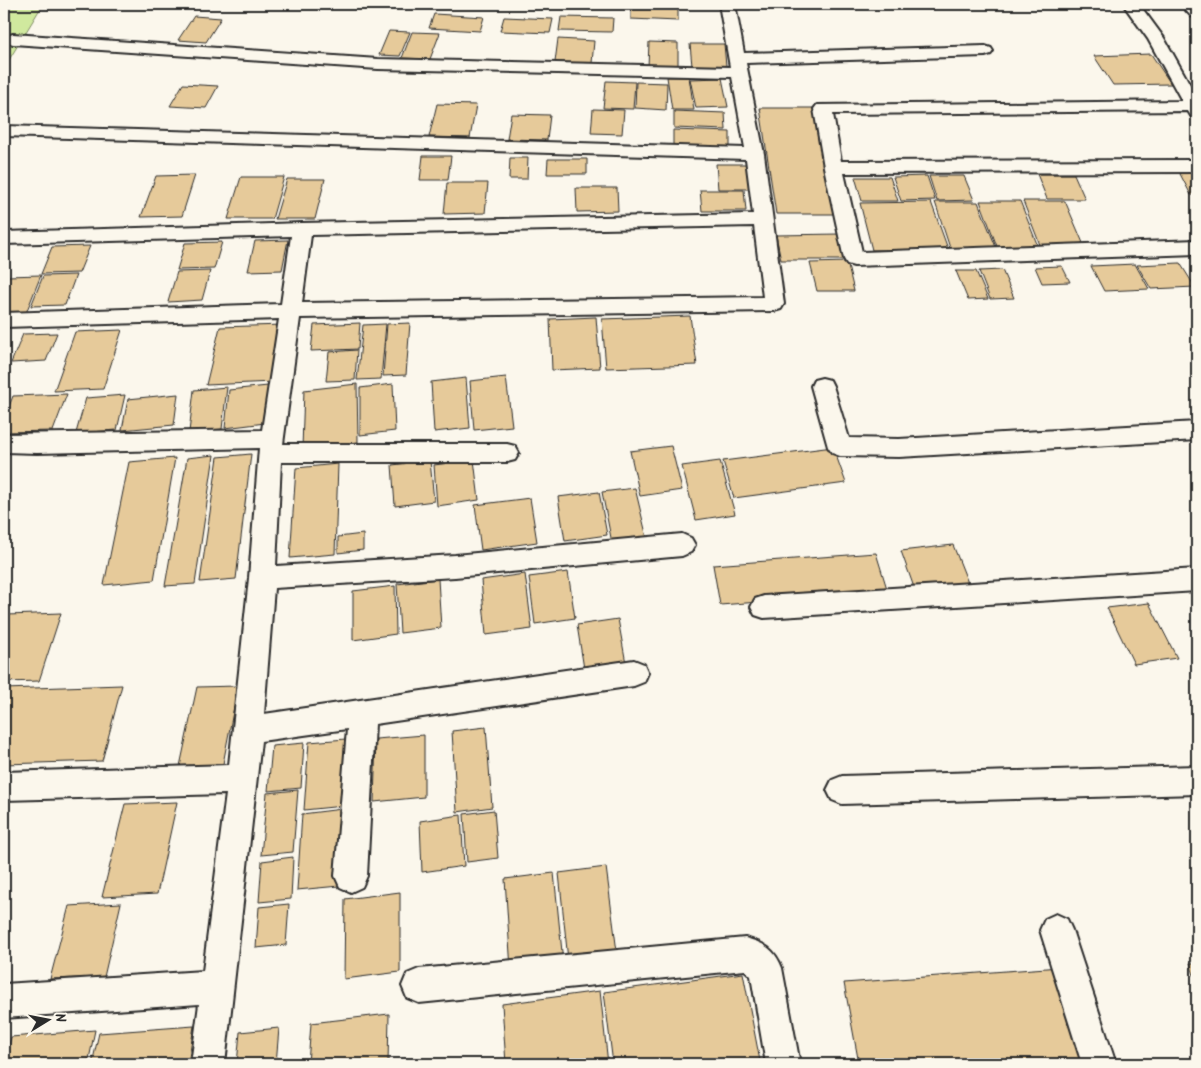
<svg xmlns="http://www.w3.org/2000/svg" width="1201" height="1068" font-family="Kalam,sans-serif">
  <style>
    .green { fill: #d0e99e; stroke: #7e8a64 }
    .building { fill: #e6ca9a; stroke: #2b2b2b }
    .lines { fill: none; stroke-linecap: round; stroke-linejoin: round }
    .street-casing { stroke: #2b2b2b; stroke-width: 4 }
    .street { fill: #fbf7ec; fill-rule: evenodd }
  </style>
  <rect width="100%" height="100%" fill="#fbf7ec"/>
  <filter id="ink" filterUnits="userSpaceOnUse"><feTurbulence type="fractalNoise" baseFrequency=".02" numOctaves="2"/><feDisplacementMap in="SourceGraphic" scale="10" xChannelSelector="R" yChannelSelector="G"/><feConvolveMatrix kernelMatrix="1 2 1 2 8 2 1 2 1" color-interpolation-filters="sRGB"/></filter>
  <g filter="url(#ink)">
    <path class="green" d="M4,4H43L4,68Z"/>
    <path class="building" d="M631,4H678V21L631,19Z
      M434,14L484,17L480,31L429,28Z
      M194,16L221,18L206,42L178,40Z
      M504,17L553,19L550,33L500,31Z
      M561,17L613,18L612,32L559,31Z
      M389,31L410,32L400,56L379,55Z
      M412,32L440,33L430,59L402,58Z
      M558,39L594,41L592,63L555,62Z
      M649,42L678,43V68L648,67Z
      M690,44H724L726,66H692Z
      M1151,54L1171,84L1113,85L1094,56Z
      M667,77H689L694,110H672Z
      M722,78L728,107L696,108L690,79Z
      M606,81L635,82L633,109L603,108Z
      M636,82L667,83L666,110L635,108Z
      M183,84L218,86L206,108L170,106Z
      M437,104L476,105L470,138L429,137Z
      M760,108H815L837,214H776Z
      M593,109L624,110L622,134L591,133Z
      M674,111L725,113L726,130L674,128Z
      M511,114L550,115L547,140L507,139Z
      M673,130L730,132V149L673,147Z
      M423,156H451L448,180H420Z
      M510,158H528L527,179H509Z
      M548,159H587V174H547Z
      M716,164H749L752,189H718Z
      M1179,172H1197V195H1191Z
      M1037,174H1074L1085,199H1047Z
      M195,175L182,216L141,217L156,176Z
      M927,176L935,200L901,201L893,177Z
      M929,176H964L974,200L937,201Z
      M241,177H284L272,219H228Z
      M855,177H890L898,201H862Z
      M287,179H325L315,219H275Z
      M447,183H488L485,213L444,214Z
      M576,188H617L618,211L577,212Z
      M700,190H744L746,211H702Z
      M980,201H1020L1039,249H998Z
      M1023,201H1065L1086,250H1042Z
      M931,202L948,249L872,250L860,203Z
      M935,202H978L996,247L950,248Z
      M840,234L846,260H781L776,235Z
      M288,240L282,270L248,271L255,241Z
      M222,242L214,269L177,270L185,243Z
      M90,246L79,273L41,274L52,247Z
      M847,262L854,291H817L810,263Z
      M1180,263L1195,287L1151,289L1137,265Z
      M1135,264L1149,289L1104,291L1091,266Z
      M1062,266L1070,282L1042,283L1035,267Z
      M1002,270L1014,298L990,299L979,271Z
      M210,271L202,300L168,302L177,272Z
      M956,271H976L988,299L968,300Z
      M41,275L26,313H4V284L7,276Z
      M76,275L65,305L31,306L43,276Z
      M690,316L697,365L606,368L602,319Z
      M596,317L600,368L552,370L550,319Z
      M360,323L358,349L311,351L314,325Z
      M410,323L406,375L383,376L387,324Z
      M386,324L381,379L357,380L363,325Z
      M283,325L273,382L206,385L220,327Z
      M122,330L103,389L54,391L75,332Z
      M57,333L46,361L11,363L23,334Z
      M357,350L355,380L326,381L329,352Z
      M506,377L512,426L474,430L470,381Z
      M466,378L470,428L434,432L431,382Z
      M357,384L358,442L302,448L304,390Z
      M393,384L395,431L360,435V388Z
      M268,386L265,423L225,428L229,390Z
      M227,387L222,429L189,432L194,390Z
      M67,394L53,431L4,432V419L13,396Z
      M178,394L174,425L122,430L128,399Z
      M125,395L117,430L76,433L86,398Z
      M671,446L682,490L640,496L630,451Z
      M833,447L846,483L734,498L723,461Z
      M251,454L236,579L200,582L218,457Z
      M214,455L195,584L165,586L187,458Z
      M175,458L154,580L104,585L129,462Z
      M474,460L479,500L437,506L434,465Z
      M430,461L434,501L395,506L392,465Z
      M720,461L735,514L696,520L682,466Z
      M338,464L335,554L290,558L296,468Z
      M635,488L647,538L612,543L602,492Z
      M599,492L607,535L565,541L558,497Z
      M530,498L537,542L481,550L475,505Z
      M363,534V550L338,553V537Z
      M953,545L970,588L916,593L901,551Z
      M876,553L888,592L720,605L713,565Z
      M568,572L575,618L535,624L529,577Z
      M525,574L532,629L486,635L481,580Z
      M438,579L441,628L400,633L397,584Z
      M395,586L396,634L353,640V591Z
      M1149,603L1177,658L1134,664L1107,608Z
      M61,613L39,681L4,682V625L7,615Z
      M618,619L627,669L585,675L577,625Z
      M122,685L102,761L4,764V689Z
      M238,686L222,769L179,771L197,687Z
      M486,727L492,807L457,812L452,731Z
      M424,735V797L374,802L376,739Z
      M346,739L343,806L304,810L309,742Z
      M304,743L301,788L268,791L272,746Z
      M298,790L293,852L261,855L267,793Z
      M177,802L157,894L102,897L125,804Z
      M342,809L339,886L297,890L302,814Z
      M494,810L498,858L467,862L464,814Z
      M4,811H10L4,835Z
      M461,815L464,866L422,872L420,821Z
      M293,857L291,899L259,902L262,861Z
      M606,867L617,952L568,960L559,873Z
      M554,873L563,962L511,969L505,879Z
      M400,892V972L344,979L345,899Z
      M121,903L104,977L50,979L69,906Z
      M289,904L286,945L256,948L259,907Z
      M1190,963H1197V984Z
      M1060,967L1091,1064H859L844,983Z
      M743,973L760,1061L739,1064H613L604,992Z
      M600,991L608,1064H506L502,1004Z
      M389,1014L388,1064H308L311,1023Z
      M194,1026L188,1064H92L99,1033Z
      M279,1028L276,1064H237L240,1032Z
      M95,1030L88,1064H4L11,1037Z"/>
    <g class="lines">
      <g class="street-casing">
        <path id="street" d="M719,4H735L744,53L985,46L991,48L993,51L991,54L985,56L746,63L764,154L784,304L781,309L774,311L300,318L283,444H507L515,446L519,453L515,460L507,462H281L276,566L455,555L682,534L691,538L695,545L691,552L682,556L455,577L274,588L264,714L634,660L644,664L648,673L644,682L634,686L375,724L367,876L362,887L351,892L340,887L335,876L347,729L261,741L225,1064H191L199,1004L4,1018V984L203,971L226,794L4,800V772L229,765L249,578L259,448L37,453L4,452V434L262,430L279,319L4,327V313L281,304L291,236L4,244V232L302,223L753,214L746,159L4,136V126L745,148L732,77L378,69L13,44L7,42L5,39L7,36L13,34L378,59L730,67ZM754,226L763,297L302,303L311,235Z
          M1123,4H1139L1164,38L1197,97V117L1191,116L1188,111L833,114L841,161L1197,160V172L844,173L862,252L1197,240V254L854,266L847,264L844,259L824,167L814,109L817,105L1182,101L1148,39Z
          M1180,4H1197V18L1191,16Z
          M822,378L830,380L833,386L849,438L899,439L1197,422V440L899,457L840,456L832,453L828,447L811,386L814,380Z
          M1197,569V591L764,618L755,615L751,607L755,599L764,596Z
          M1197,766V794L842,804L832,800L827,790L832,780L842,776Z
          M1056,914L1067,919L1072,930L1116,1064H1082L1040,930L1045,919Z
          M745,938C764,943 775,949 782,968L800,1064H766L751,976L745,970L419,1003L407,998L402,986L407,974L419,969Z"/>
      </g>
      <use href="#street" class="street"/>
    </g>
  </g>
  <rect width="1201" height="1068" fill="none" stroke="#fbf7ec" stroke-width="20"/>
  <rect x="10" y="10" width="1181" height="1048" fill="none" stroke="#2b2b2b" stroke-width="2" filter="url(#ink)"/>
  <g transform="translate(48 1020) rotate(80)" stroke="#fbf7ec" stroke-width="4" paint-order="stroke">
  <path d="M0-4L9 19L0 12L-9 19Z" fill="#2b2b2b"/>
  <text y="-8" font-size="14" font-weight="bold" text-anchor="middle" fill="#2b2b2b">N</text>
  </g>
</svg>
